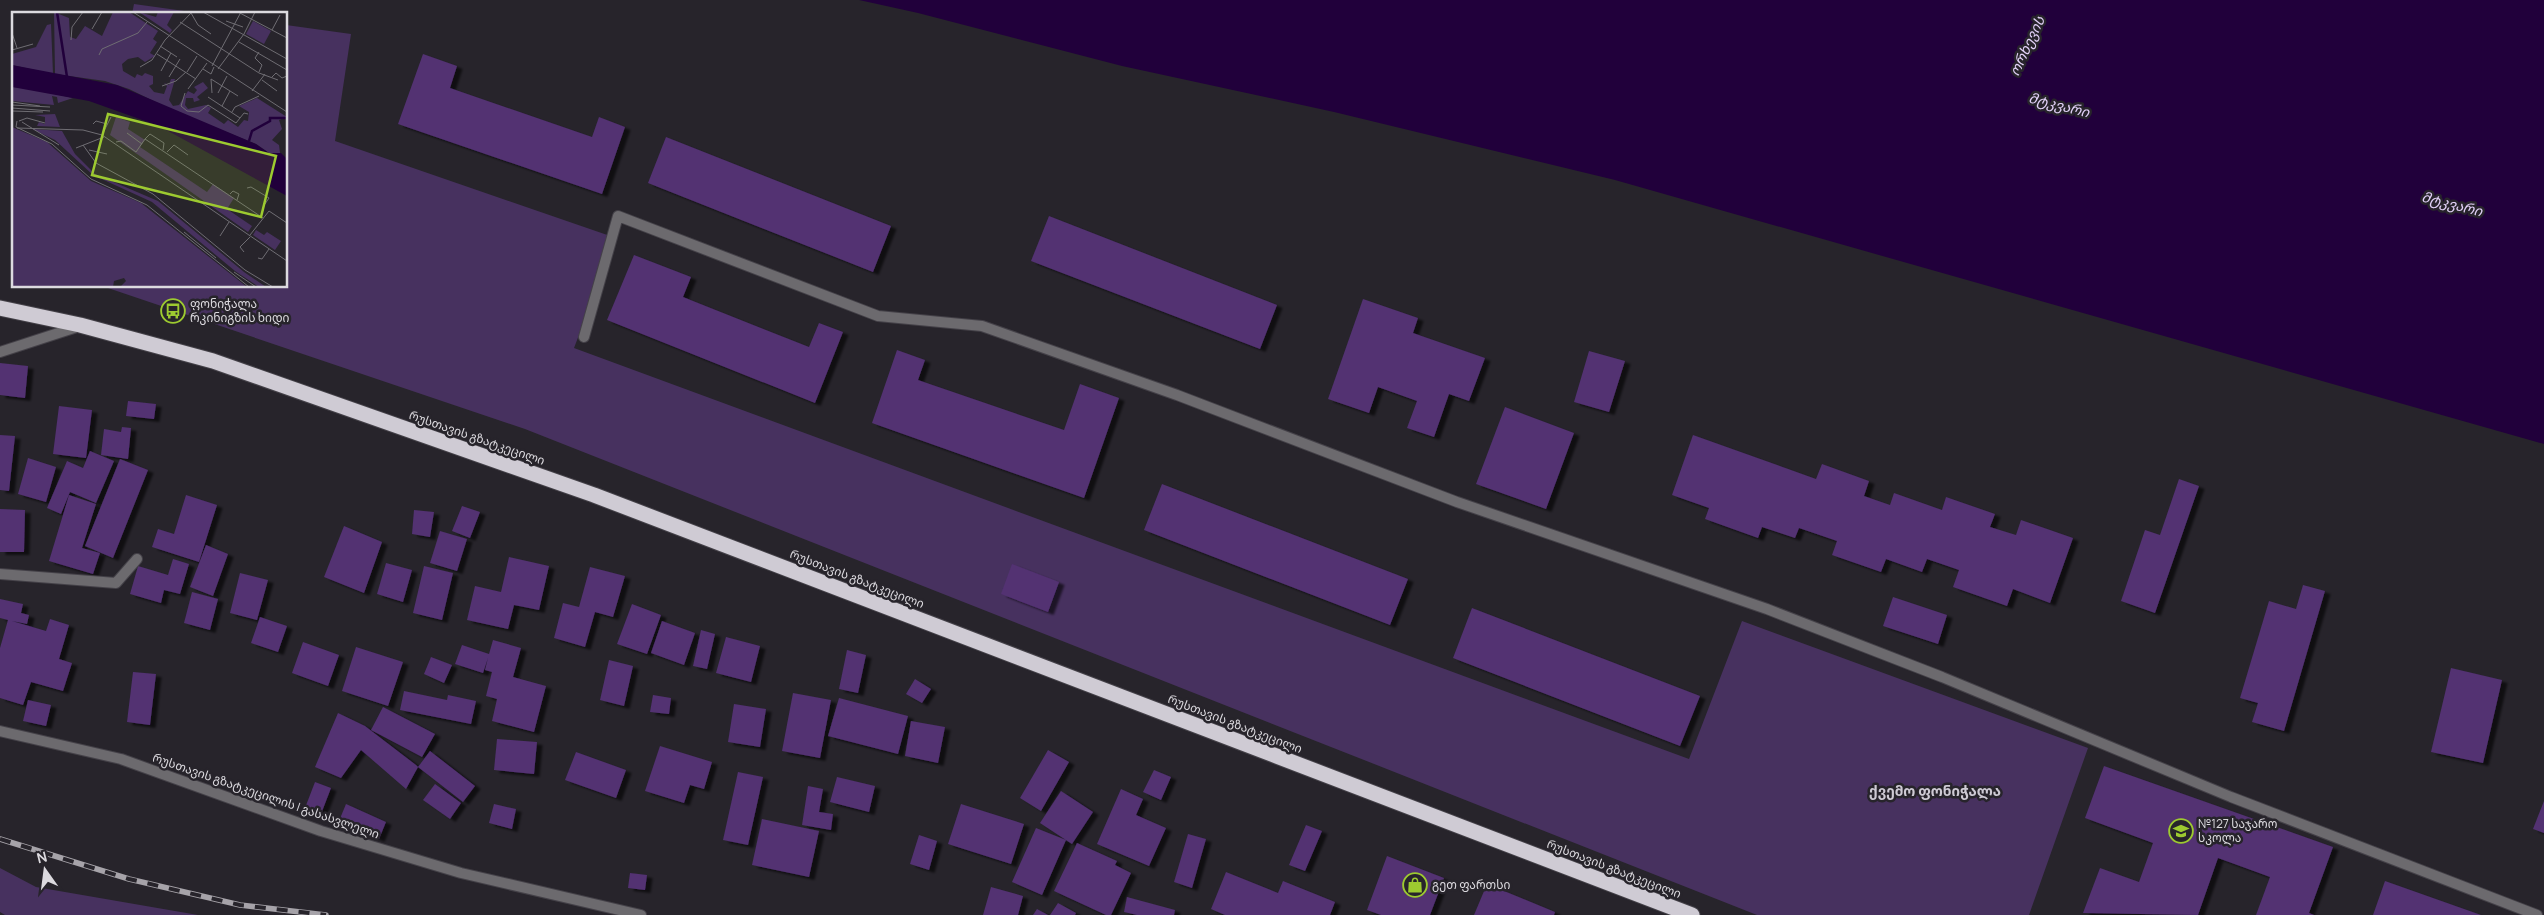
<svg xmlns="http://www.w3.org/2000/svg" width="2544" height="915" font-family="Manrope,'Noto Sans Georgian',sans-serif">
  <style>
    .green { fill: #47315f }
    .water { fill: #21003b }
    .building { fill: #523172; filter: url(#shadow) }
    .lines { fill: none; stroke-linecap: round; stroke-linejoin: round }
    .street-casing { stroke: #444148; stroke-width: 12 }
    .highway-casing { stroke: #444148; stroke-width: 17 }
    .street { stroke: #6c6a6e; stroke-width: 10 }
    .highway { stroke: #cfcbd4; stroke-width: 15 }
    .rail-casing { stroke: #a6a3a9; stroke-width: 5.5 }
    .rail { stroke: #27242b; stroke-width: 4; stroke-dasharray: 11; stroke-linecap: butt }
    .labels { text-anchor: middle; stroke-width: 5; stroke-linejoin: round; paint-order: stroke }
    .poi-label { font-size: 12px; fill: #dcdadf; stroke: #27242b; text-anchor: start }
    .street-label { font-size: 12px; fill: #dcdadf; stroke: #27242b }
    .water-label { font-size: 14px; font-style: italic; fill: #e3d2f9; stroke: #27242b }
    .neighbourhood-label { font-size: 14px; font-weight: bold; fill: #cecad4; stroke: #27242b }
    .inset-river { fill: none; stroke: #21003b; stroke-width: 2.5 }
    .inset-road { fill: none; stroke: #6f6d73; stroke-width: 1 }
    .view { fill: #9dca30; fill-opacity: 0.15; stroke: #9dca30; stroke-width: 2.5 }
    .inset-edge { fill: none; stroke: #dcdadf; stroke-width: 2.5 }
  </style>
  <defs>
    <filter id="shadow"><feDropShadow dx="5.5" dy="3" stdDeviation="1" flood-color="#0009"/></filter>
  </defs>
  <rect width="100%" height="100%" fill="#27242b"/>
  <path class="green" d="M134,4L206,14H132Z
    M286,25L351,34L335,141L616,238L574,348L1689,759L1742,621L2088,748L2029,915H1757L525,429L105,287L286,286Z
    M0,868L36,887L198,915H5L0,912Z"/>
  <path class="water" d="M859,0H2544V444L1615,180L1334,112L1122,66L918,13Z"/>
  <path class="building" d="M423,54L457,66L450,88L592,137L599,117L625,127L602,194L398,124Z
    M666,137L891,226L873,272L648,183Z
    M1049,216L1277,305L1260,349L1031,261Z
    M634,255L691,277L683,297L809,347L819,323L843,332L815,403L607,320Z
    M1363,299L1418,318L1413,333L1485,358L1469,401L1449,394L1434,437L1407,428L1417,401L1378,387L1369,413L1328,399Z
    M897,350L925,360L918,380L1064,430L1080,384L1119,398L1084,498L872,423Z
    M1589,351L1625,361L1609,412L1574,402Z
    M0,363L28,366L25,398L0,395Z
    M128,401L156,404L154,419L126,416Z
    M59,406L92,410L86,458L53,454Z
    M1505,407L1574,433L1546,509L1476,484Z
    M122,427L131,428L128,459L101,455L104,429L121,432Z
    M0,435L15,436L9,491L0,490Z
    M1693,435L1816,479L1822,464L1869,481L1864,496L1890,505L1894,493L1942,510L1946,497L1995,514L1990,527L2016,535L2021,520L2073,538L2050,603L2013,589L2007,606L1953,587L1959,570L1927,559L1922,572L1886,559L1881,572L1832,555L1837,541L1799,528L1795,538L1762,527L1758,538L1705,519L1709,508L1672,495Z
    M90,451L114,461L96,503L70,492L61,514L47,508L67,461L83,468Z
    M28,458L56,467L46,502L18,494Z
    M120,459L148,470L113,558L85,546Z
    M2179,479L2199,486L2155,613L2121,601L2145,530L2160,535Z
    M1162,484L1408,579L1390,625L1144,530Z
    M69,495L96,504L82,548L100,553L93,574L49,561Z
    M186,495L217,505L199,562L152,547L158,529L174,534Z
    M462,506L480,512L470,538L452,531Z
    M0,509L25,510L24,552H0Z
    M414,510L434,512L430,537L412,534Z
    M344,526L382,542L364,593L324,577Z
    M440,531L467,539L457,571L430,563Z
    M206,545L228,554L213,596L190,587Z
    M509,557L549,566L539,610L514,605L508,629L467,620L475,586L501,592Z
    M173,559L189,564L180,594L164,590L161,603L130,594L138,566L168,575Z
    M386,563L412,570L403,602L377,594Z
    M1012,564L1059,582L1048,612L1001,594Z
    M424,566L453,573L442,620L413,613Z
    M590,567L625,576L613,617L595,612L585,647L554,638L563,603L579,607Z
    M240,573L268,580L257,620L230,613Z
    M2303,585L2325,591L2284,731L2252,722L2258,703L2240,698L2269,601L2296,609Z
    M192,592L218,599L210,630L184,623Z
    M1893,597L1947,615L1938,644L1883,626Z
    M0,599L23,604L21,613L29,615L27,624L12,621L46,631L50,619L69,625L59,659L72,663L63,691L31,682L23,705L0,698V648L8,620L0,618Z
    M632,604L661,615L647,654L617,644Z
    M1472,608L1700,696L1680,746L1453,658Z
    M260,617L287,626L278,652L251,643Z
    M662,621L695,633L684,665L651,653Z
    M701,630L715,634L707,669L693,666Z
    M726,637L760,646L751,682L716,673Z
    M493,640L521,648L513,677L546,686L534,732L492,721L497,699L486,696L492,672L485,670L488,658L483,673L455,664L462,645L489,654Z
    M303,642L339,655L328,686L292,673Z
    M356,647L403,662L388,706L342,691Z
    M847,650L866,655L858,693L839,689Z
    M431,657L452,665L444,683L424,674Z
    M609,660L633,666L624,706L600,700Z
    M2451,668L2502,680L2483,763L2431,752Z
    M133,672L156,674L150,725L127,722Z
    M915,679L931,689L922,703L906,694Z
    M404,691L447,700L448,695L476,701L471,724L400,710Z
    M793,693L831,700L820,758L782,751Z
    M653,695L671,698L669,714L650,712Z
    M839,698L908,716L898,754L828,736Z
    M28,700L51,705L46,726L23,721Z
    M734,704L766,709L760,747L728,742Z
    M383,707L435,734L422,757L371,730Z
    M338,713L365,726L416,765L418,767L406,789L361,750L341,778L315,767Z
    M911,721L945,727L938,763L905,756Z
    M497,739L537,742L534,774L494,770Z
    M660,746L712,762L704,789L690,785L684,803L645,791Z
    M1048,750L1069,762L1041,811L1020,798Z
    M430,751L475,786L463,802L418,767Z
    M576,752L626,770L616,798L565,780Z
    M2104,766L2333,847L2309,913L2314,915H2256L2270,877L2218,858L2198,915L2083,913L2100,868L2139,882L2153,843L2085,818Z
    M1154,770L1171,777L1161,800L1143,792Z
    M738,772L763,777L748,845L723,840Z
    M837,777L875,786L869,812L830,802Z
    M315,782L331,788L321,814L305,808Z
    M435,784L461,803L450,819L423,800Z
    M808,786L823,789L819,812L833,814L831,830L802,825Z
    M1121,789L1143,799L1136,815L1166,828L1149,866L1097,844Z
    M1061,791L1093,812L1072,844L1040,823Z
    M2544,801V833L2533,829Z
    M346,804L386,822L379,839L339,821Z
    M494,804L516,809L512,829L489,823Z
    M961,804L1024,824L1011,864L948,844Z
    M762,819L819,831L809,877L752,865Z
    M1306,825L1322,831L1305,871L1289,865Z
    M1036,828L1066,840L1042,895L1012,882Z
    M1188,834L1206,839L1192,888L1174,882Z
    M919,835L937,841L929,870L910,864Z
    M1077,843L1117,861L1115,865L1131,873L1111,915H1106L1054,891Z
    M1387,856L1444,878L1430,915H1381L1367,910Z
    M1226,872L1278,893L1283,881L1335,902L1330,915H1225L1211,909Z
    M630,873L647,875L645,890L628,888Z
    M2385,881L2481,915H2373Z
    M1487,884L1555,912L1554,915H1474Z
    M991,887L1023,896L1018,915H983Z
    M1127,897L1175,910L1174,915H1137L1124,912Z
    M1058,903L1076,913L1075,915H1050Z
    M1037,909L1048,915H1033Z"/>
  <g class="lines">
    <g class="street-casing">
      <path id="street" d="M584,337L618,216L878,316L982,326L1177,395L1457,502L1767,609L1942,677L2231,797L2537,915
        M0,352L80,326
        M0,574L116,583L137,559
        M0,731L121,759L321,831L461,873L641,915"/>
    </g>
    <g class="highway-casing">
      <path id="highway" d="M0,308L80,325L213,361L594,495L1692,915"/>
    </g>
    <use href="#street" class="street"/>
    <use href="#highway" class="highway"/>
    <g class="rail-casing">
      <path id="rail" d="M0,839L129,879L240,905L326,915"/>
    </g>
    <use href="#rail" class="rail"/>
  </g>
  <defs>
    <g id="bus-ring" transform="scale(1.25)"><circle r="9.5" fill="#27242b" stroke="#9dca30" stroke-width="1.5"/><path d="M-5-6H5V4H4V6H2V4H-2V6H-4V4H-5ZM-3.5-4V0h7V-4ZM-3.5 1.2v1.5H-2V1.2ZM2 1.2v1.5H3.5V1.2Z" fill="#9dca30"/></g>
    <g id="school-ring" transform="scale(1.25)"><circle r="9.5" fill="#27242b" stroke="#9dca30" stroke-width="1.5"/><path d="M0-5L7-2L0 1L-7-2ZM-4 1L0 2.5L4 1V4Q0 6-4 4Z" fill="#9dca30"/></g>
    <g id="shop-ring" transform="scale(1.25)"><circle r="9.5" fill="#27242b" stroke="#9dca30" stroke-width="1.5"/><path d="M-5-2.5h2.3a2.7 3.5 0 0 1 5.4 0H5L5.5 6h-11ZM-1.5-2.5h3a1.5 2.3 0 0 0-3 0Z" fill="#9dca30"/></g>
  </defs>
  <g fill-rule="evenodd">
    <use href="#bus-ring" x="173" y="311"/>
    <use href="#school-ring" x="2181" y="831"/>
    <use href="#shop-ring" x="1415" y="885"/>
  </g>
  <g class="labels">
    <g class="poi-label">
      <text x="190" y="308">ფონიჭალა<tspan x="190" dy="14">რკინიგზის ხიდი</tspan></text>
      <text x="2198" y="828">№127 საჯარო<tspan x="2198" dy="14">სკოლა</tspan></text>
      <text x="1432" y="889">გეთ ფართსი</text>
    </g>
    <g class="street-label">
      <text transform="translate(477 438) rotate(19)" y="4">რუსთავის გზატკეცილი</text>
      <text transform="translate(857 579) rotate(21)" y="4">რუსთავის გზატკეცილი</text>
      <text transform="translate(1235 724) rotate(21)" y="4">რუსთავის გზატკეცილი</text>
      <text transform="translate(266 796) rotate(19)" y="4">რუსთავის გზატკეცილის I გასასვლელი</text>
      <text transform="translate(1614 869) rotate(21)" y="4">რუსთავის გზატკეცილი</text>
    </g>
    <g class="water-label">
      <text transform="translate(2027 46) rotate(-65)" y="5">ორხევის</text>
      <text transform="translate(2059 105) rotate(14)" y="5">მტკვარი</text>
      <text transform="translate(2452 204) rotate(14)" y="5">მტკვარი</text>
    </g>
    <g class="neighbourhood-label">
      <text x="1935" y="796">ქვემო ფონიჭალა</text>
    </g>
  </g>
  <g transform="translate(12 12)">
    <rect width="275" height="275" fill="#27242b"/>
    <path d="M42,0L57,6L58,25L64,27L73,14L90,24L101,0H117L146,19L141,27L145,30L138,41L143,44L133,50L126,45L116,47L110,52L111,59L123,66L125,62L130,64L133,61L141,64V72L137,74L142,80L152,82L155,74L152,71L157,73L159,67H163L157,88L161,94L167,93L176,79L182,82L185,78L182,75L191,70L196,76L185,85L188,88L182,90L181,86H174L173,93L176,97L194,93L199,96L196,101L212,112L216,108L226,115L232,108L236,109L237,100L227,94L245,86L275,105L267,108L270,117L260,128L267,133L268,141H257L244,132L162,99L117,77L93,69L43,62ZM127,0L144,5L146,0H162L155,13L160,18L158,21ZM241,9L259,19L252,32L234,22ZM39,12L41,62L0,53V42L24,35L35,13ZM0,75L15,76L61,86L46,91L45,85L40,84L42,93L0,89ZM43,102L48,115L25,114L27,110L33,112V105L23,103ZM104,105L118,110L116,117L133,128L128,135L195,180L201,172L222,186L215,197L240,214L236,220L98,123ZM0,115L35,130L79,169L129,191L235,275H108L114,269L112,266L102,269L101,275H0ZM20,117L50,119L63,142L83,162L146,189L232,260L254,275H247L223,259L140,190L81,163L43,128ZM244,218L252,223L255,220L269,229L263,238L241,223Z" fill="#47315f"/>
    <path d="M0,53L105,73L244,132L257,141H269L275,147V184L147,114L77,89L0,75Z" fill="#21003b"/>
    <path class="inset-river" d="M45,0L55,65M237,129L240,119L258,109V106H275"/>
    <path class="inset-road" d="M121,0L275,100M191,0L275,47M226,0L275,26M179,1L186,13L199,22M214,9L231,15M168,10L247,61L266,68M80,17L90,0M260,18L268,3M0,21L5,36M59,28L60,15L71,0M227,30L275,58M148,34L165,45M0,38L21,32M145,42L184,67M87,43L90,37L126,21L135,10M200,54L229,0M128,55L140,48L153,28L180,0M191,57L199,62L202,55M206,57L232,22L243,0M149,59L159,41M175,60L185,44M247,60L250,53L243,46L247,40M157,65L168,47M260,65L264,61L270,66L275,64M250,68L265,79M150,74L164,69L174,60M176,77L195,51M240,79L253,62M173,81L169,94L175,99L187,100L196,93L224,111L232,101L236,102M200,81L199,67L226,84M206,81L215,64M196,85L228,106M0,90L28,94M0,93L38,95M210,94L218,79M0,96L38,99M0,99L31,100M220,100L223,95L247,84M5,109L4,115L40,132L79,167L135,193L237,275M7,109L15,106L33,111M10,110L47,133M81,112L84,109L95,112M5,116L71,118L90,123L275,249M115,121L130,132M90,123L99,105M133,127L138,122L152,131L151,138M104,130L109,129L124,140L133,127L251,206M71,133L84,151L141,182L233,258L261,275M64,136L92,125M77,138L95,142M155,140L162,133L176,143M235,176L239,175L257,186L253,192M218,182L221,179L227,182L225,188M172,220L204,246M238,223L257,199L275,211M208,224L217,210M232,240L228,235L238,225M246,246L250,247L257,237M222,260L244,275"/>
    <path class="view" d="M96,102L264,144L249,205L80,163Z"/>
    <rect width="275" height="275" class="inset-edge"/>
  </g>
  <g transform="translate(45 870) rotate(346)" stroke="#27242b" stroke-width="4" paint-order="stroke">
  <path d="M0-4L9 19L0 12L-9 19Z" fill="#dcdadf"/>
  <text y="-8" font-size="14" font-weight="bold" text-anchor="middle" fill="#dcdadf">N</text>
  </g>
</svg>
